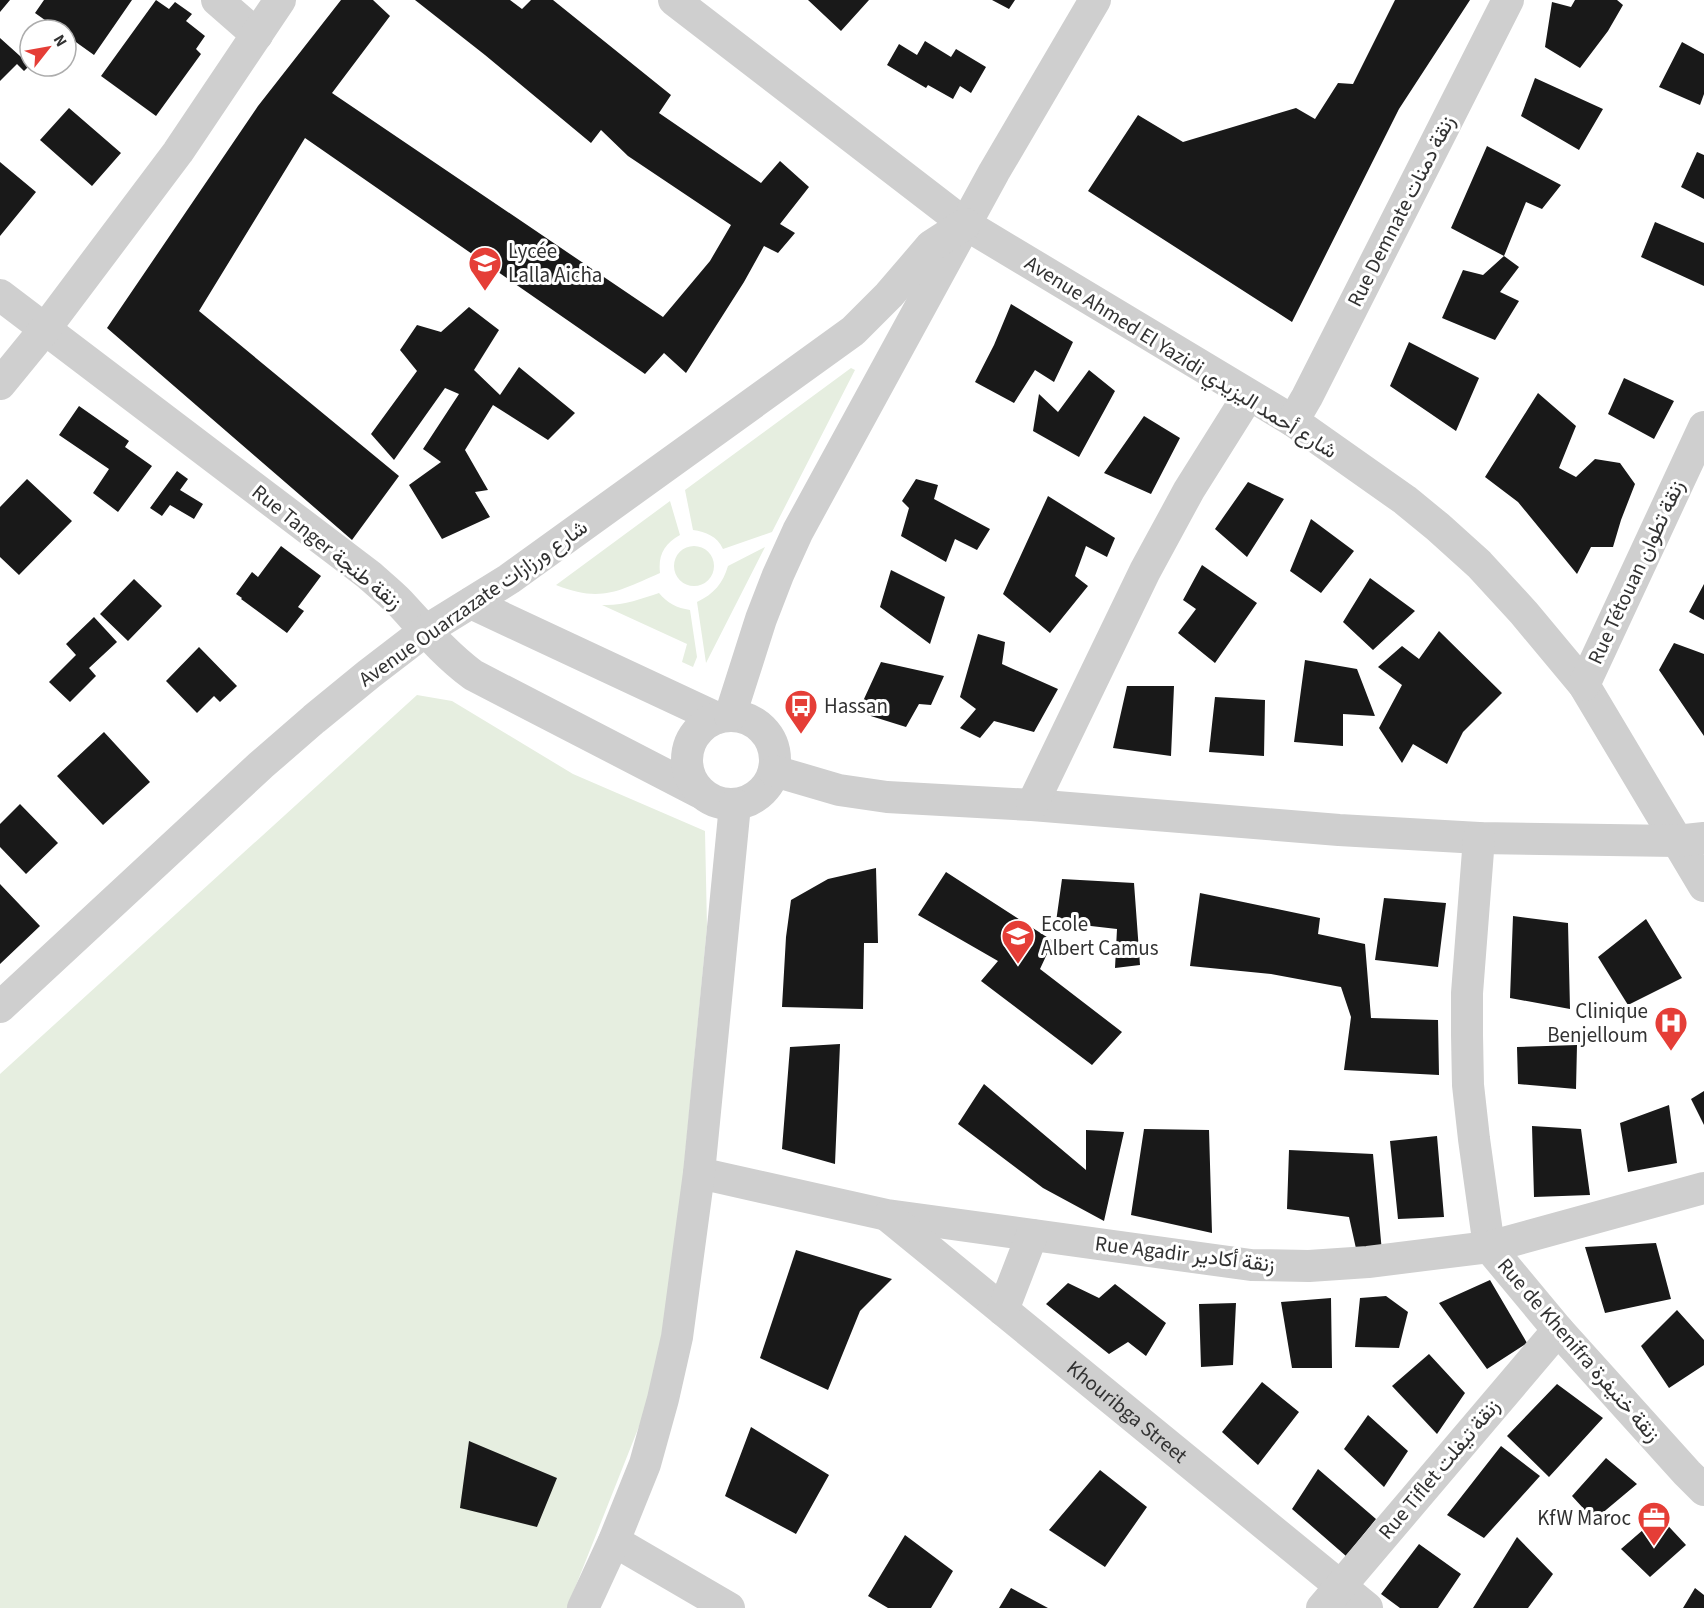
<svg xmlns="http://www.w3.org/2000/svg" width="1704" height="1608" font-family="'Source Sans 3',Vazirmatn,sans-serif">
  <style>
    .green { fill: #e6eee0 }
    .building { fill: #191919 }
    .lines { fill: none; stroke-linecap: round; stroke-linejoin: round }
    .minor { stroke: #cfcfcf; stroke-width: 32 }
    .labels { text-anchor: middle; stroke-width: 6; stroke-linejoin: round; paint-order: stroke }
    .street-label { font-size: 21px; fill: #323232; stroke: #fff }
    .poi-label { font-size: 21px; fill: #323232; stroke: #fff; text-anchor: start }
  </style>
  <rect width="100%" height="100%" fill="#fff"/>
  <path class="green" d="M851,368L855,370L772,532L723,549C717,536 706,532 693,530L685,490Z
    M670,501L680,535C664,544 658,555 660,573C619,591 601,603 556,585Z
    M674 566a20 20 0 1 1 40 0a20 20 0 1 1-40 0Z
    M765,547L706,663L697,602C714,594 723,583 728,566Z
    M659,593C667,603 677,608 690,610L697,657L693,667L682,662L687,644L602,605C623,606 640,599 659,593Z
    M417,695L452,701L573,774L705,831L707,927L675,1261L655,1386L567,1608H0V1074Z"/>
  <path class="building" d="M0,0H10L0,12Z
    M44,0H132L94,55L66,35V30H59L35,13Z
    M156,0L169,9L175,2L192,14L186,21L205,36L196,49L201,54L156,116L101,76Z
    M341,0H373L390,16L332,93L663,317L710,261L731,225L628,156L601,130L591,143L485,55L415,0H510L522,9L531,0H553L671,95L659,113L761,183L780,161L809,187L780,224L795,233L778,253L764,246L744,282L686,373L664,353L645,374L305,138L199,311L399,476L352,540L107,328L258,106Z
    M808,0H869L841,31Z
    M992,0H1015L1009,9Z
    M1395,0H1470L1399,109L1292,322L1088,191L1138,115L1183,142L1296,108L1315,119L1338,83L1353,84Z
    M1575,0H1617L1623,5L1608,31L1580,68L1545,47L1552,2L1571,7Z
    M0,38L30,65L24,71L17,64L0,81Z
    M925,41L951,57L956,49L986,67L971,93L960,86L953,99L928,85L926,88L887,65L899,44L917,55Z
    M1682,42L1704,54V94L1700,105L1659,87Z
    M1535,78L1603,109L1579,150L1521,116Z
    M69,108L121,153L92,186L40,140Z
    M1487,146L1561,185L1542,209L1526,202L1504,256L1451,228Z
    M1697,152L1704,155V199L1681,187Z
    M0,162L36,192L0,236Z
    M1655,222L1704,243V286L1641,257Z
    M1504,256L1519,267L1500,292L1519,301L1495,340L1442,318L1463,270L1483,275Z
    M1011,304L1073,342L1054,382L1035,370L1014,403L975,382L994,345Z
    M469,307L499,330L474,370L500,395L519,367L575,413L548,440L493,405L465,450L488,490L475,492L490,517L442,539L409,485L441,462L423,449L459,394L445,388L394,460L371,434L417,371L400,350L417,325L441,332Z
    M1409,342L1479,378L1456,431L1390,386Z
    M1089,370L1115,391L1079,457L1033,431L1039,394L1058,412Z
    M1624,378L1674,401L1654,439L1608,414Z
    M1538,393L1576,426L1559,468L1576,477L1595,459L1620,463L1635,484L1621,520L1613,547H1591L1577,574L1518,502L1485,477Z
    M79,406L129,441L125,447L152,466L118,512L93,493L109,469L59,435Z
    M1144,416L1180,438L1151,494L1104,473Z
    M177,471L188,479L180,490L203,504L194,519L170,505L162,516L150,508Z
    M27,479L72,521L19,575L0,557V507Z
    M916,479L938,485L934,499L990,529L977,550L955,539L946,562L901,536L909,508L902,501Z
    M1248,482L1284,499L1247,557L1215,529Z
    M1048,496L1115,538L1107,557L1086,546L1075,576L1088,586L1050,633L1003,594Z
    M1311,519L1354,551L1321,593L1290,571Z
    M281,546L321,576L298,607L304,611L287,633L241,599L242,598L236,594L252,572L258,577Z
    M1202,565L1257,603L1215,663L1178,633L1196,609L1183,600Z
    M891,570L945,597L930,644L880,607Z
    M1370,578L1415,611L1373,650L1343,622Z
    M134,579L162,606L128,641L100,614Z
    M1704,584V620L1689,612Z
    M94,617L117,642L89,668L96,676L70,702L49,682L76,655L66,644Z
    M1439,631L1502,693L1463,732L1447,764L1413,744L1402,763L1379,728L1402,685L1378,667L1402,646L1419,659Z
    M978,634L1005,642L1002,664L1058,689L1034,732L994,721L980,738L960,728L976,709L960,697Z
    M1674,643L1704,654V736L1659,670Z
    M199,647L237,686L220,702L214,696L197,713L166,681Z
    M1305,660L1357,669L1375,716L1343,714V746L1294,742Z
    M881,662L944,676L931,705L919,704L906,727L858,712Z
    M1127,686H1174L1171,756L1113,748Z
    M1215,697L1265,700L1264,756L1209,752Z
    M104,732L150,782L103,825L57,776Z
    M20,804L58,843L26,874L0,847V824Z
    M876,868L878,943H864L863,1009L782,1007L786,937L791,900L828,879Z
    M946,872L1053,941L1040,969L1122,1032L1092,1065L981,981L998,961L918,915Z
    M1062,879L1134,883L1140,965L1115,968L1117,929L1056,922Z
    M0,884L40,926L0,964Z
    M1200,893L1320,918L1318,934L1365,944L1371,1018L1438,1020L1439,1075L1344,1070L1351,1017L1341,987L1271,974L1190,966Z
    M1384,898L1446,903L1438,967L1375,960Z
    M1513,916L1568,923L1570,1009L1510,998Z
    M1646,919L1682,978L1628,1005L1598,957Z
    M840,1044L835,1164L782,1149L790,1047Z
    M1577,1045L1576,1089L1518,1084L1517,1047Z
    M984,1084L1086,1170V1130L1124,1132L1104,1221L1043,1188L958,1124Z
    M1704,1091V1125L1691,1099Z
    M1669,1105L1677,1163L1628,1172L1620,1123Z
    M1532,1126L1581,1129L1590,1195L1534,1197Z
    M1144,1129L1209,1130L1212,1233L1131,1215Z
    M1437,1136L1444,1217L1398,1219L1390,1141Z
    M1289,1150L1373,1154L1382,1252L1357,1253L1349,1217L1287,1209Z
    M1656,1243L1671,1299L1605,1313L1585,1247Z
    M796,1250L892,1279L860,1311L828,1390L760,1358Z
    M1490,1280L1527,1343L1487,1369L1439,1303Z
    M1068,1283L1099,1298L1115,1284L1166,1323L1146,1356L1128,1342L1109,1354L1046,1304Z
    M1386,1296L1408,1312L1399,1348L1355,1347L1360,1298Z
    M1331,1298L1332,1368H1292L1281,1302Z
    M1236,1303L1233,1365L1201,1367L1199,1304Z
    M1677,1310L1704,1340V1365L1669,1388L1641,1346Z
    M1429,1354L1465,1393L1437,1434L1392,1386Z
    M1262,1382L1299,1412L1258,1465L1222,1432Z
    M1557,1384L1603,1418L1549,1477L1507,1436Z
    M1368,1415L1408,1451L1384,1487L1344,1449Z
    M751,1427L829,1475L796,1534L725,1496Z
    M469,1441L557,1478L537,1527L460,1508Z
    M1501,1446L1540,1476L1484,1538L1447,1515Z
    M1606,1458L1637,1484L1594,1520L1572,1496Z
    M1318,1469L1376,1519L1346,1556L1292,1509Z
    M1100,1470L1147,1507L1105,1567L1049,1530Z
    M1659,1516L1686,1545L1650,1577L1621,1549Z
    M905,1535L953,1571L931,1608H888L868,1596Z
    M1517,1537L1553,1574L1528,1608H1473Z
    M1419,1544L1461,1574L1438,1608H1400L1381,1594Z
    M1011,1588L1048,1608H999Z
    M1695,1588L1704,1595V1608H1683Z"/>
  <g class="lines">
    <g class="minor">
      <path d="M217,0L257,35"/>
      <path d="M674,0L965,224L1293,421L1405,500L1438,527L1479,564L1524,613L1584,685L1704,886"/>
      <path d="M0,295L369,575C379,584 390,593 400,603C424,629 445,654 473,675L699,792"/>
      <path d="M0,384L45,329L178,152L280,0"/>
      <path d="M1293,421L1307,397L1508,0"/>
      <path d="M471,603L717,718"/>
      <path d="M1584,685L1704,427"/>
      <circle cx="731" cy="760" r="44"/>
      <path d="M730,716L761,619L778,575L798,531L994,172L1095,0"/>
      <path d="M774,771L839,790L887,797L1032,805L1339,830L1479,838L1676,841L1704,838"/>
      <path d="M1032,805L1145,571L1189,490L1248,396"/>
      <path d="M1479,838L1467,993V1035L1468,1085L1474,1139L1489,1247L1558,1330L1687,1473L1704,1490"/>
      <path d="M0,1007L261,765L314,719L369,674L425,631L509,579L853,331L889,295L931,246L965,224"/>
      <path d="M699,1173L887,1215L1251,1265L1309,1266L1368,1262L1489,1247L1704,1188"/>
      <path id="s1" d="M888,1216L1367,1608"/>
      <path d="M1003,1310L1032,1235"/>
      <path d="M614,1541L729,1608"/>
      <path d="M583,1608L614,1541L645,1464L663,1399L677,1337L699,1173L735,805"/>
      <path d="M1322,1608L1558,1330"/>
    </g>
  </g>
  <defs>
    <g id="university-pin" transform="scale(1.725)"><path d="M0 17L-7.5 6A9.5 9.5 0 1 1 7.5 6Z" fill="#e53e37" stroke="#fff"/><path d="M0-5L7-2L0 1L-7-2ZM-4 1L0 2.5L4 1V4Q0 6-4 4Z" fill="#fff"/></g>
    <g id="bus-pin" transform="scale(1.725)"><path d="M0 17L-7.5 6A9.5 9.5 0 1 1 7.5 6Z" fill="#e53e37" stroke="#fff"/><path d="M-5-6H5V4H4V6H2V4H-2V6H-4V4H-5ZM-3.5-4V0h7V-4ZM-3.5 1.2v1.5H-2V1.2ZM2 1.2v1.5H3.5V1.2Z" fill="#fff"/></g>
    <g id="school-pin" transform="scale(1.725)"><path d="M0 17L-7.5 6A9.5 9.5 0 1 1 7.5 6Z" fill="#e53e37" stroke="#fff"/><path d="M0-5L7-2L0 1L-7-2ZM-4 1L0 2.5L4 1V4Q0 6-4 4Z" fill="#fff"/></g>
    <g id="hospital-pin" transform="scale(1.725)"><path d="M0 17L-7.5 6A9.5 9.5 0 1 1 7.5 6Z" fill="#e53e37" stroke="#fff"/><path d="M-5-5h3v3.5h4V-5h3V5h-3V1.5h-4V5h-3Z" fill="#fff"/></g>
    <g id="office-pin" transform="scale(1.725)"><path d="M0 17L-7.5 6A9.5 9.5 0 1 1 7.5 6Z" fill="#e53e37" stroke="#fff"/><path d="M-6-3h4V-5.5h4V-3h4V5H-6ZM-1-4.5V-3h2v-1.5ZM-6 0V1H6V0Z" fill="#fff"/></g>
  </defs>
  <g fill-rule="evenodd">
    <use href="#university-pin" x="485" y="263"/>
    <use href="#bus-pin" x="801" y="706"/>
    <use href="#school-pin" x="1018" y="936"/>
    <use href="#hospital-pin" x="1671" y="1023"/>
    <use href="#office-pin" x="1654" y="1518"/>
  </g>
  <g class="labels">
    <g class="street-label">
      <text transform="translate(1401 211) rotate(-63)" y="7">Rue Demnate زنقة دمنات</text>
      <text transform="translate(1181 357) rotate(32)" y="7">Avenue Ahmed El Yazidi شارع أحمد اليزيدي</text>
      <text transform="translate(327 547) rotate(39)" y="7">Rue Tanger زنقة طنجة</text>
      <text transform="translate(1636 572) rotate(-65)" y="7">Rue Tétouan زنقة تطوان</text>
      <text transform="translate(473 603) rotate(-35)" y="7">Avenue Ouarzazate شارع ورزازات</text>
      <text transform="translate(1185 1254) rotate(7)" y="7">Rue Agadir زنقة أكادير</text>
      <text transform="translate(1579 1350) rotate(49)" y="7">Rue de Khenifra زنقة خنيفرة</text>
      <text dy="7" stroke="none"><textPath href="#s1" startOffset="309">Khouribga Street</textPath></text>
      <text transform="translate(1439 1469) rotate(-50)" y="7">Rue Tiflet زنقة تيفلت</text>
    </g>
    <g class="poi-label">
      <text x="508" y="258">Lycée<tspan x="508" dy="24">Lalla Aicha</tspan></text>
      <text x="824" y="713">Hassan</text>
      <text x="1041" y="931">Ecole<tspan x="1041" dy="24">Albert Camus</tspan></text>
      <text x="1648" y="1018" text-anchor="end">Clinique<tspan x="1648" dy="24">Benjelloum</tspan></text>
      <text x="1631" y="1525" text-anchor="end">KfW Maroc</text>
    </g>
  </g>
  <g transform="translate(48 48) rotate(59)"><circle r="28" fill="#ffffff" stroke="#adadad" stroke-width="1.5"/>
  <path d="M0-4.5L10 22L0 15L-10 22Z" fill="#e53e37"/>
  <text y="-9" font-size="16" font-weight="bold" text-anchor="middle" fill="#323232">N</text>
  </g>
</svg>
